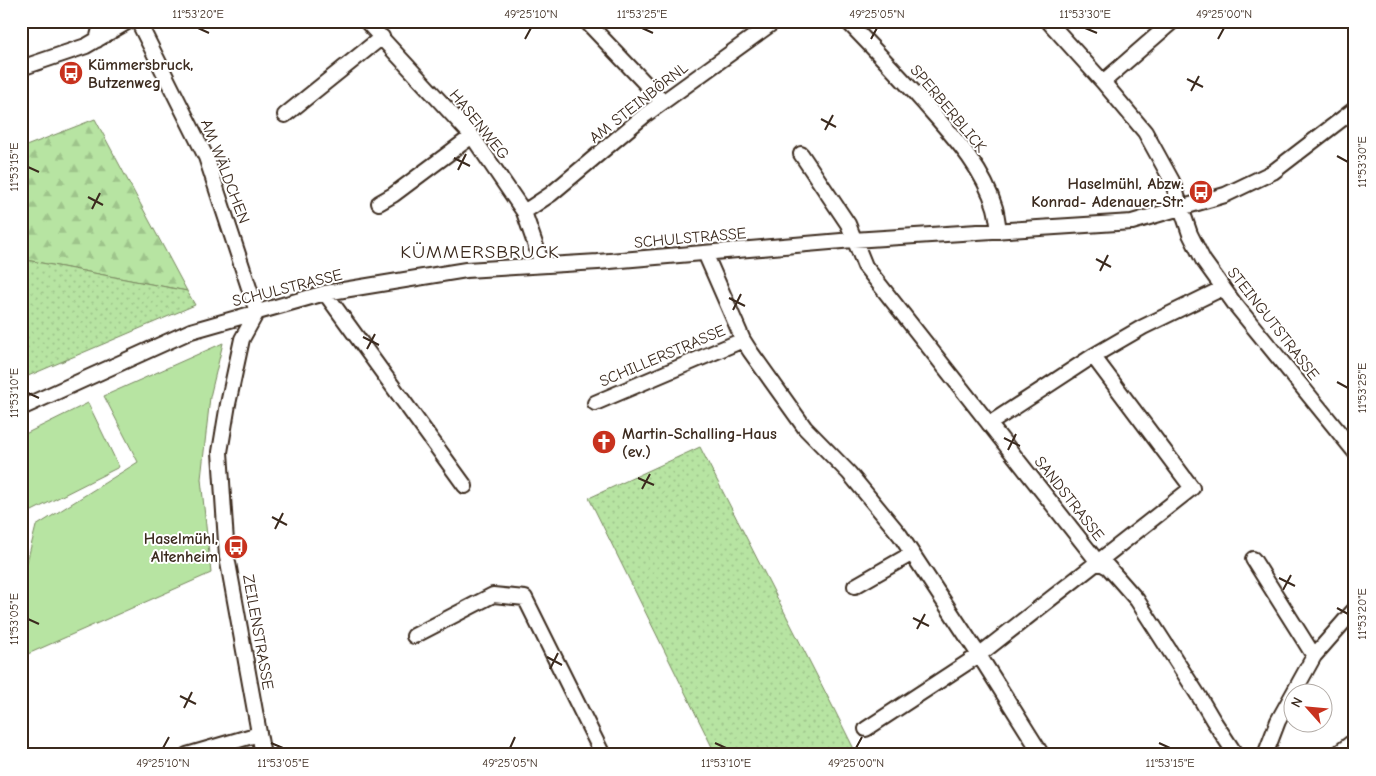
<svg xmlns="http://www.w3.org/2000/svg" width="1376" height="776" font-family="'Comic Neue',sans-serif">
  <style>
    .grass { fill: #b7e4a2; stroke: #798760 }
    .forest { fill: url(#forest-firs); stroke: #798760 }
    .park { fill: url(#park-dots); stroke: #798760 }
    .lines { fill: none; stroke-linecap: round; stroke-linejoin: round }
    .minor-casing { stroke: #3b2a1e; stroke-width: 18 }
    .minor { stroke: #fff; stroke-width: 14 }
    .ticks { fill: none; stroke: #3b2a1e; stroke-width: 2 }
    .labels { text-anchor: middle; stroke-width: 4; stroke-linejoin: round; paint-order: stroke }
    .poi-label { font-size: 16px; font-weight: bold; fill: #3b2a1e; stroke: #fff; text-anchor: start }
    .street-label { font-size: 16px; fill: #3b2a1e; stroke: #fff }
    .quarter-label { font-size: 19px; letter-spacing: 1px; fill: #3b2a1e; stroke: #fff }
    .neatline { fill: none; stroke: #3b2a1e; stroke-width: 2 }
    .ticks-label { font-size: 12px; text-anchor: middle; fill: #3b2a1e }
  </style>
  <defs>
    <pattern id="forest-firs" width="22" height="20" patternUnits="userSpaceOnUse" patternTransform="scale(1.25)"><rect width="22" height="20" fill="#b7e4a2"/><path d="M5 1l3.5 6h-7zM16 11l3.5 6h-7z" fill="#9ec48b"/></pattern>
    <pattern id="park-dots" width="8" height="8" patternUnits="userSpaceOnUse" patternTransform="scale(1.25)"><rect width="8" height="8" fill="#b7e4a2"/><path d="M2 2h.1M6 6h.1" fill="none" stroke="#9ec48b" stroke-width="1.8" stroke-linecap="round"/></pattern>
  </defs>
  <rect width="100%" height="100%" fill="#fff"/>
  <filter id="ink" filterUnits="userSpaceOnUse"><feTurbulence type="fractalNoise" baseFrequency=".02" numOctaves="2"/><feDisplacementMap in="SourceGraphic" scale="10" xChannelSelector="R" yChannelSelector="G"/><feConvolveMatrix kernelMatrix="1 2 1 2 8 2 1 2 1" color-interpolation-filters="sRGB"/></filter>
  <g filter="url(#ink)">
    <path class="grass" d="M223,343L210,397L201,479L211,573L21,657V586L36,526L138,462L104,396Z
      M88,403L119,467L24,515L21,508V436Z"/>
    <path class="forest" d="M95,119L187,291L21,259V148Z"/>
    <path class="park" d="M21,259L187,291L195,305L21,379Z
      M700,447L835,711L857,755H716L589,498Z"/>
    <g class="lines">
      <g class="minor-casing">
        <path id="minor" d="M138,21L206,157L257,312
          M366,21L472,136L524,212L542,264
          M586,21L663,102
          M847,21C873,48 898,74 923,102C951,134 983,167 995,208C997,216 998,224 999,231
          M1048,21L1103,82L1145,132L1172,181L1190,234L1203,260L1234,303L1355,452
          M97,40L102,21
          M21,68L86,46L129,21
          M1103,82L1173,21
          M285,115L382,37
          M801,154L848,224L865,266L1097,561L1108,567L1137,600L1200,698L1213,720L1236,755
          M379,203L393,195L472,136
          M524,212L551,194L645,115L775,21
          M705,253L743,340L750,351L805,428L849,473L900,535L979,655L1042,755
          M325,293L465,486
          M257,312L242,339L228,404L220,452L227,557L263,755
          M595,403L743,340
          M21,408L191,331L325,293L466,270L598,262L853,240L1132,222L1225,195L1273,172L1355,109
          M989,424L1093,356L1143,327L1223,288
          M1253,559L1314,656
          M855,586L911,554
          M414,636L493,595L525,598L603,755
          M866,729L979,655L1192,488L1093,356
          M187,755L259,734
          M1265,755L1278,721L1314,656L1355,609
          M1336,755L1355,740"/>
      </g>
      <use href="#minor" class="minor"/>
    </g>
  </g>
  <path class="ticks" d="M198,28L209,33M642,28L653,33M1085,28L1097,33M525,39L531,28M871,39L877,28M1218,39L1224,28M1187,79L1203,87M1191,91L1199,76M821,119L836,127M825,130L833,115M1337,156L1348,162M454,158L470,166M28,167L39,172M458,170L466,154M88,197L103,205M92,209L100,193M1096,259L1111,267M1100,271L1108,255M729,298L745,306M733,310L741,294M363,337L379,345M367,349L375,334M1337,382L1348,388M28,393L39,398M1004,438L1020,446M1008,450L1016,434M638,478L654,485M642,489L650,474M272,517L287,525M275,529L283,513M1279,578L1295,586M1283,590L1291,575M1337,608L1348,614M913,618L929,626M28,619L39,624M917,629L925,614M547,657L562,665M550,669L558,653M180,696L196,704M184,708L192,692M271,743L283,748M715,743L726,748M1159,743L1170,748M163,748L169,737M510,748L515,737M856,748L862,737"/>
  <defs>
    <g id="bus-disc" transform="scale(1.25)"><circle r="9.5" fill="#c8321e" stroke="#fff"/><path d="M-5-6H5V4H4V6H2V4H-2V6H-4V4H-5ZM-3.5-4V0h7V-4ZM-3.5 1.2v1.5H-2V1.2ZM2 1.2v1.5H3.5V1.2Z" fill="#fff"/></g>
    <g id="church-disc" transform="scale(1.25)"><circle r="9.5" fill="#c8321e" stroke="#fff"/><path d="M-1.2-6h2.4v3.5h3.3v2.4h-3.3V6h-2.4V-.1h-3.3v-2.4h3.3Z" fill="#fff"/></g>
  </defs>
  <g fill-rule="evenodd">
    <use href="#bus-disc" x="71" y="73"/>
    <use href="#bus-disc" x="1201" y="192"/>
    <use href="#church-disc" x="604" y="442"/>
    <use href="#bus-disc" x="236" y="547"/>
  </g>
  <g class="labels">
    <g class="poi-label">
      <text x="88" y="70">Kümmersbruck,<tspan x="88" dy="18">Butzenweg</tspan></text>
      <text x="1184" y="189" text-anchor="end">Haselmühl, Abzw.<tspan x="1184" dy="18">Konrad- Adenauer-Str.</tspan></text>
      <text x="622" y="439">Martin-Schalling-Haus<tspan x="622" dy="18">(ev.)</tspan></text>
      <text x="218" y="544" text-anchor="end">Haselmühl,<tspan x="218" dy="18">Altenheim</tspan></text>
    </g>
    <g class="street-label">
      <text transform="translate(638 102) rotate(-38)" y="6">AM STEINBÖRNL</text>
      <text transform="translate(949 108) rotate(50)" y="6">SPERBERBLICK</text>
      <text transform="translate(480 124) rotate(51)" y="6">HASENWEG</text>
      <text transform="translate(226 171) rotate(69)" y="6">AM WÄLDCHEN</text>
      <text transform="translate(690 237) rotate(-5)" y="6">SCHULSTRASSE</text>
      <text transform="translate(287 287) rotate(-14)" y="6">SCHULSTRASSE</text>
      <text transform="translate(1274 323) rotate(52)" y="6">STEINGUTSTRASSE</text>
      <text transform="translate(662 355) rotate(-23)" y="6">SCHILLERSTRASSE</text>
      <text transform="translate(1070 498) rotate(52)" y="6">SANDSTRASSE</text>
      <text transform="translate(259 632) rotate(80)" y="6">ZEILENSTRASSE</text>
    </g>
    <g class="quarter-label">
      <text x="480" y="258">KÜMMERSBRUCK</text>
    </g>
  </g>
  <rect width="1376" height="776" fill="none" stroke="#fff" stroke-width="55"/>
  <g transform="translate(1308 708) rotate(297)"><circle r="24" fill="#ffffff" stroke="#b1aaa5"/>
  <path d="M0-4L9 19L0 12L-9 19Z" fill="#c8321e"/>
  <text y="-8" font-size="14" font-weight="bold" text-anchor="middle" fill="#3b2a1e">N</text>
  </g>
  <rect x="28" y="28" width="1320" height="720" class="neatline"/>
  <g class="ticks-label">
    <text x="198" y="18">11°53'20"E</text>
    <text x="531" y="18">49°25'10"N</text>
    <text x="642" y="18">11°53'25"E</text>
    <text x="877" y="18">49°25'05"N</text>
    <text x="1085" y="18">11°53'30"E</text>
    <text x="1224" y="18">49°25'00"N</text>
    <text transform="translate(1362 162) rotate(-90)" y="4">11°53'30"E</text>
    <text transform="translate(14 167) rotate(-90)" y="4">11°53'15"E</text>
    <text transform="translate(1362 388) rotate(-90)" y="4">11°53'25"E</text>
    <text transform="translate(14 393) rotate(-90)" y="4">11°53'10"E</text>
    <text transform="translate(1362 614) rotate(-90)" y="4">11°53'20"E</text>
    <text transform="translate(14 619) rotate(-90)" y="4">11°53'05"E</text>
    <text x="163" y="767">49°25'10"N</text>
    <text x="283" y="767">11°53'05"E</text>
    <text x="510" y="767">49°25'05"N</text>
    <text x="726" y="767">11°53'10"E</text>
    <text x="856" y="767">49°25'00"N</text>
    <text x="1170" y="767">11°53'15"E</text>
  </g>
</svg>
